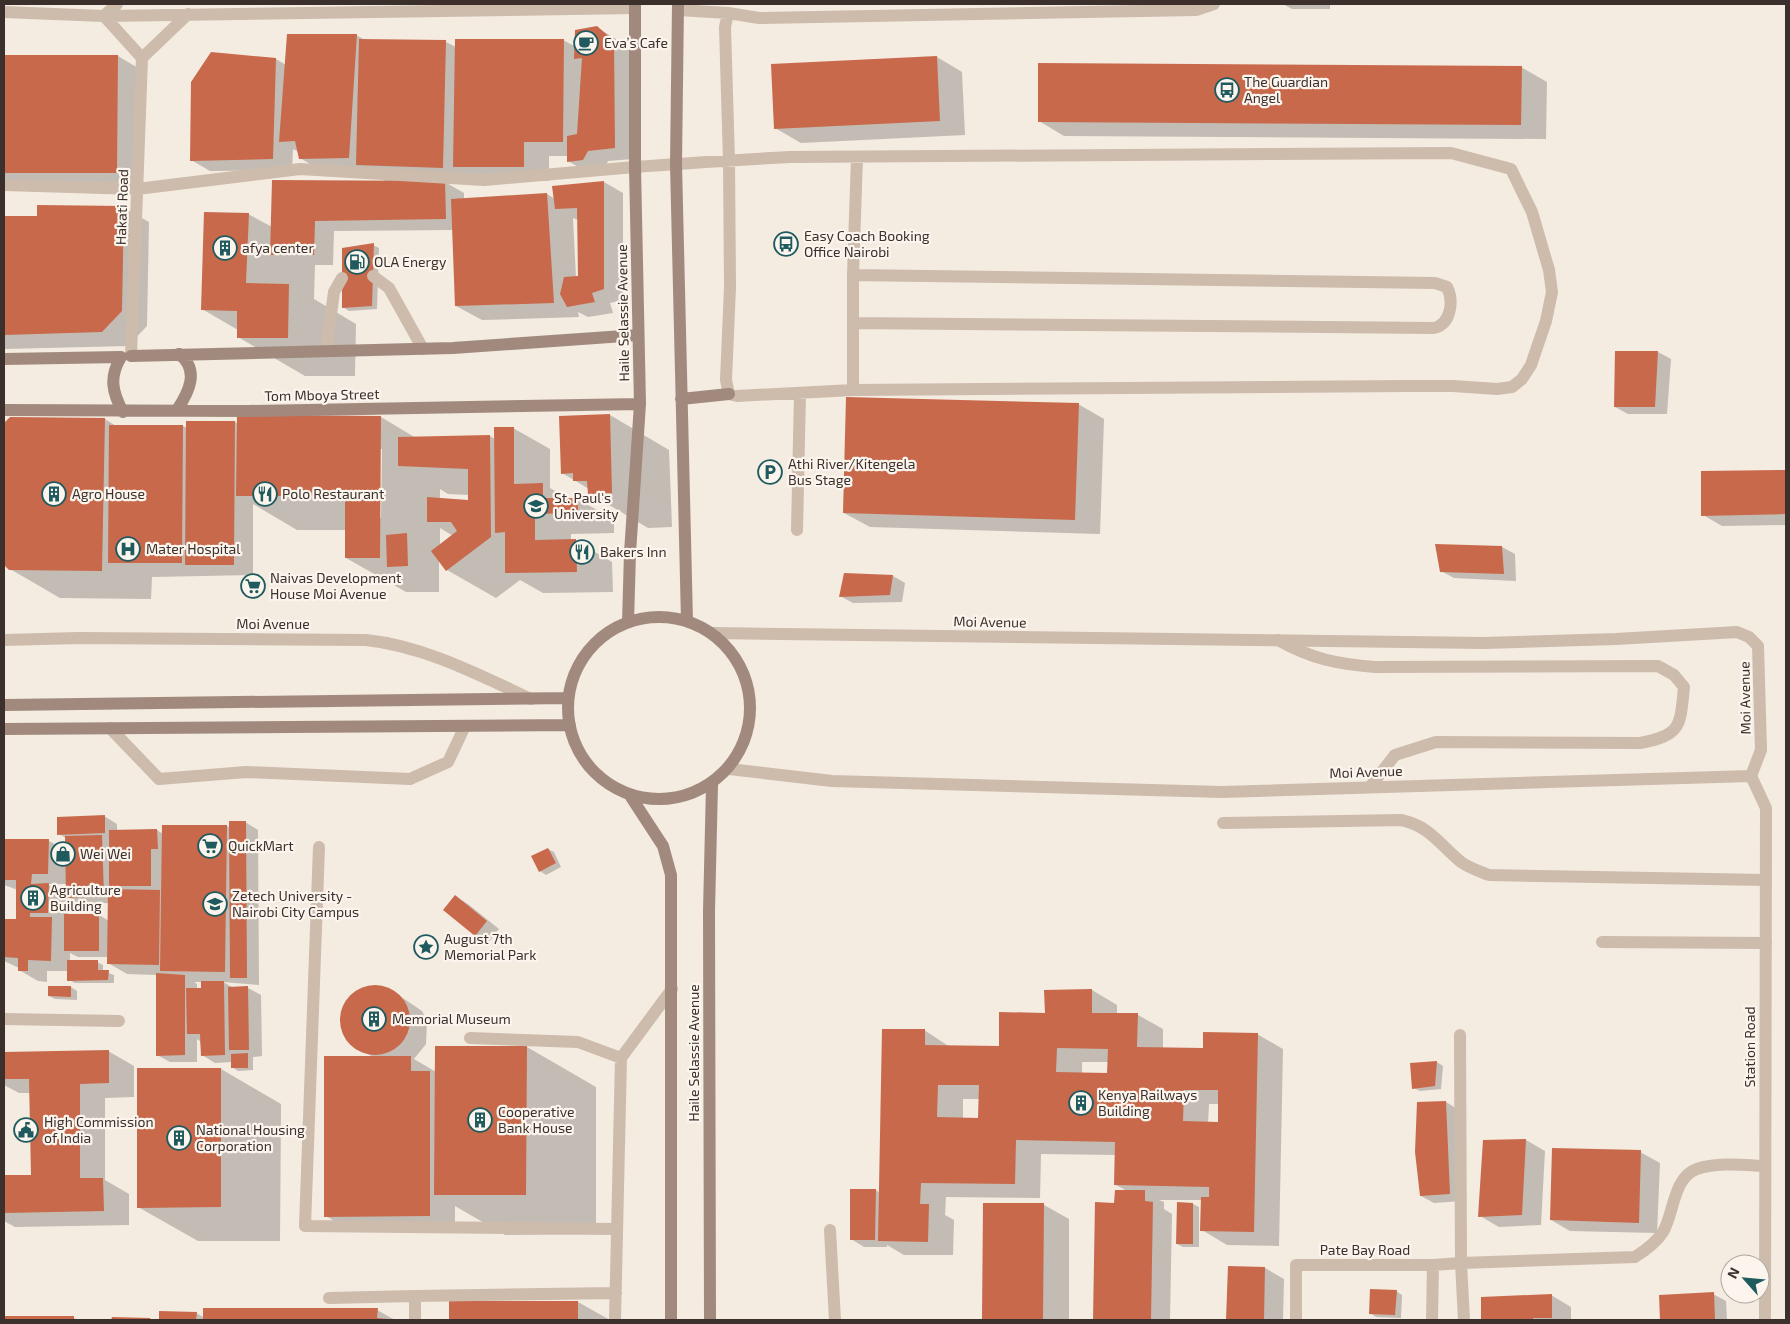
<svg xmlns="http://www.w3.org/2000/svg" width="1790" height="1324" font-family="'Exo 2',sans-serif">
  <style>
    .shadow { fill: #0003; fill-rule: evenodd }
    .building { fill: #c8694b; fill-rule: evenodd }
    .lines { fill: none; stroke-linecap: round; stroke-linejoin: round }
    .service { stroke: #cdbbac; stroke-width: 12 }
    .minor { stroke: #cdbbac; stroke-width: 12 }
    .tertiary { stroke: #cdbbac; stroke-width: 12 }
    .secondary { stroke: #a18a7d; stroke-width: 12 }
    .labels { text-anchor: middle; stroke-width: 4.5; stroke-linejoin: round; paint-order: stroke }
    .poi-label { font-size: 14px; fill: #3b302b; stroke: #fbf5ee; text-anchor: start }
    .street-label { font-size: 14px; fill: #3b302b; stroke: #fbf5ee }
  </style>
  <rect width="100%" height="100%" fill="#f4ebe1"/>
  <path class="shadow" d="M1273,4H1330V9H1292L1283,4Z
    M596,27L616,39L633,54V159L608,161L603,171L587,172L568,161V156H549V181H443L464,193V199L547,194L555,199L554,187L604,182L623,193V300L610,303L613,313L588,317L578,312L579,317L482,320L456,306L453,230L334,231L333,265H315L314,299L356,324L355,376H305L238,337V330L202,309L248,214L272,227L387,182L364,169L320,170L300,158L299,152L293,149L292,170L210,171L191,160L211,53L276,59L286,65L356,35L365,40L446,42L456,47L563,40L576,47ZM573,218L578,220L579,278H576Z
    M4,56H118L143,71L142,187L4,186Z
    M937,57L962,72L965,135L801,143L775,128Z
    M1521,67L1547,82L1546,139L1064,136L1039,121Z
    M124,208L149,222L147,326L128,346L4,349V217L38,218Z
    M373,245L379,248L377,309L349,311L343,307Z
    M1616,352H1658L1671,359L1667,414H1628L1615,407Z
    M1078,404L1104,419L1100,534L870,527L844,513Z
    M610,415L669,450L672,527L648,528L589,493V489L562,473Z
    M381,417L416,438L490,436L495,439L513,428L550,449V488L569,499H578L614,520V533L571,534V541H576L612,562L613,592L543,593L520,580L496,598L447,570L439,560V592H406L346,558V530H297L253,504V575L152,577L151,599L60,598L10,569L4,563V425L10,418L105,419L116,426H183L187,428L235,422L238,424ZM380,449H382L381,518H379ZM440,489L448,494L469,495V501L440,499ZM440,528L453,536L440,546Z
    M1786,471V525L1722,526L1703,515L1702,472Z
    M1502,547L1515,554L1516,581L1454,578L1441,571Z
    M893,576L905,583L902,602L853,603L840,596Z
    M104,816L117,824V831L157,830L163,834L227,826L230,828L245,822L258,830L259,985L223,982L234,988H248L261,995L262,1056L253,1057V1070L238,1071L232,1067V1062L215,1063L202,1055L200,1041L197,1039V1062H170L157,1055V975L127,974L108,963V957H78L70,953V962H97L103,965V971L114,975V983H75L69,980L68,971H47V982L38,981L19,970V968L4,961V921H17L18,890L4,885V840L49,841L67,851L66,838L59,834ZM47,884H67V895ZM68,897L80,904L109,903V921L99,915H68ZM194,982H202V989H197V984Z
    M548,849L554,852L561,867L546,875L540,871Z
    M455,896L468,904L499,929L488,943L476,935Z
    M373,986L384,987L394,992L422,1011L427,1021L426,1044L414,1059L436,1072L527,1047L596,1087V1234L505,1235L455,1206V1230L351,1231L326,1216L375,1058L351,1044L345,1035L342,1025L345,1004L352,995L362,988Z
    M71,987L77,991V1000L55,999L49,996Z
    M1092,990L1117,1005V1014L1138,1015L1163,1029V1049H1204L1257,1034L1283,1049L1279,1246L1227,1245L1202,1230V1200H1159L1164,1202V1209L1172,1214L1170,1320H1094L1097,1204H1116L1127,1191L1116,1185V1155L1041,1154L1040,1198L946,1197L945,1215L954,1220L953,1255H904L887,1245V1247H864L851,1239L876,1190L880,1193L924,1030L950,1047H1000L1047,1014ZM1082,1062H1109V1074H1082ZM963,1099H980V1119L963,1118ZM1209,1104H1219V1123H1208Z
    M108,1051L134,1066V1097L105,1098V1180L129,1194V1225L15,1227L4,1221V1176H32L31,1093H19L4,1085V1053Z
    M1437,1062L1443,1066L1441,1089L1420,1091L1414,1088Z
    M221,1069L281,1104L280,1241H198L138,1207Z
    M1446,1102L1459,1110L1462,1201L1434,1203L1421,1196Z
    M1526,1140L1545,1151L1541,1225L1499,1227L1480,1216Z
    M1640,1152L1660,1163L1657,1233L1570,1231L1551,1220Z
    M984,1204L1044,1205L1069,1219V1320H984Z
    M1178,1204H1193L1199,1207V1247H1183L1177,1244Z
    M1229,1267L1265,1268L1284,1279L1283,1320H1228Z
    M1396,1291L1402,1295L1401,1318L1376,1317L1370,1313Z
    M1713,1294L1726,1301L1727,1320H1661L1660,1296Z
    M1551,1295L1571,1307V1320H1482V1298Z
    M450,1302H578L610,1320H450Z
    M377,1310L395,1320H402H160V1312L196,1313L205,1318Z
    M4,1317L74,1318L78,1320H4Z"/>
  <path class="building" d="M597,26L614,41L615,148L588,151L583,160L567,162V136L577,134L582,58L574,59L575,30Z
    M287,34H357L349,158L299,159L295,141L279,142Z
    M359,39L446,40L443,168L356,165Z
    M455,39H564L563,142H524V167H453Z
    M211,52L276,58L273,159L190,161L191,82Z
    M4,55H118L117,173H4Z
    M937,56L940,121L774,129L771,64Z
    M1038,63L1522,66L1521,125L1038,122Z
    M272,180L445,181L446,219L315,221L314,255H270Z
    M604,181V289L592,293L595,302L567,307L560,294L564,277L578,276L577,208L555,209L552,186Z
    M547,193L554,303L455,306L451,199Z
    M37,205L124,206L122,311L102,332L4,335V216H37Z
    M204,212L249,213L246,283L289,284L288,338H237V311L201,310Z
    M374,243L372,306L342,308V248Z
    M1615,351H1658L1655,407H1614Z
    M846,397L1079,403L1075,520L843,513Z
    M610,414L612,493L588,494L587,481H573V473L561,474L559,416Z
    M237,415L381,416L380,558H345V496H236Z
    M10,417L105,418L102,571L9,570L4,565V423Z
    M186,421H235L234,565H185Z
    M109,425H183L182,563H108Z
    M494,427H514V484L543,483V498H578V513L535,514V540L576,539L577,572L505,573V532L495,533Z
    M490,435L491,537L446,571L431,551L457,531L451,522H427V497L468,500V469L398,466V437Z
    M1786,470V514L1701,516V471Z
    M407,533L408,566L387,567L386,535Z
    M1435,544L1502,546L1504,574L1440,572Z
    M844,573L893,575L890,595L839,597Z
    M105,815V833L57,835V817Z
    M229,821H246L247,978H230Z
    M162,825H227L225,972L160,971Z
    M157,829L158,849H151V886H109V830Z
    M102,835L104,896L66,898L65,836Z
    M4,839H49L48,874H32L31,884L49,883L48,913H30V917H52L51,961L28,960V971H18V958L4,957V919H16V880H4Z
    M548,848L556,863L539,872L531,856Z
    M108,889L160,890L159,965L107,964Z
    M455,895L487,921L475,936L443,910Z
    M64,914H99V951H64Z
    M67,960H98V970H109L108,980L67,981Z
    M156,973L185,975V1055L156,1056Z
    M201,981H224L225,1055L201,1056L200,1034H187L186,988H201Z
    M340 1020a35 35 0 1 1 70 0a35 35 0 1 1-70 0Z
    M48,986H71V997L48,996Z
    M248,986L249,1050H229L228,987Z
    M1092,989V1013H1138L1137,1047L1203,1048V1032L1258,1033L1254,1232L1200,1231L1201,1197H1209V1187L1114,1185L1115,1142L1016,1140L1015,1184L921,1183L920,1204H929L928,1242L878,1241L882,1029H925V1045L999,1046V1012L1045,1013L1044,990ZM1057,1048L1108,1049L1107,1073L1056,1072ZM938,1085H979L978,1118L937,1117ZM1184,1090H1218V1122L1183,1121Z
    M435,1046H527L526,1195H434Z
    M109,1050V1083L80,1084V1178H103L104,1211L4,1213V1175H31L29,1079H4V1052Z
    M248,1053V1068H231V1054Z
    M324,1056H411V1071H430V1216L324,1217Z
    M1437,1061L1435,1086L1412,1089L1410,1063Z
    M137,1068H221V1207L137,1208Z
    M1446,1101L1450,1194L1420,1196L1415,1152L1417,1102Z
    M1526,1139L1522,1215L1478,1217L1483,1140Z
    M1552,1148L1641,1150L1639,1223L1550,1220Z
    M850,1189H876L875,1240H850Z
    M1115,1190H1145V1201L1153,1202L1151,1320H1093L1095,1202L1114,1203Z
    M1177,1202L1193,1203V1244H1176Z
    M983,1203H1044L1043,1320H982Z
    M1228,1266L1265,1267L1264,1320H1226Z
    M1370,1289L1397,1290L1395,1315L1369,1314Z
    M1714,1292L1715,1320H1660L1659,1295Z
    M1552,1294V1318H1533V1320H1481V1297Z
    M449,1301H578V1320H449Z
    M203,1308H378L377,1318L398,1320H203Z
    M159,1311L197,1312L196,1320H159Z
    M4,1316H74V1320H4Z
    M112,1317L150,1318L151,1320H111Z"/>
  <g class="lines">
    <path class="service" d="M678,10L728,13L759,18L1196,10L1214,4
      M635,167C686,163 738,160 789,157L1451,153L1511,169L1532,212L1549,270L1552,292L1546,321L1531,365L1522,379L1512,387L1497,389L1453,386H1407L853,390L737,396L729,394L726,380L730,287L729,161L725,27L728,13
      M373,276L389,288L423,349
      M853,323L1434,328C1451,324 1454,301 1447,287L1435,283L853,275
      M326,351L334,292L342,278
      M853,390V275L857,157
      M797,530L800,394
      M4,640L79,638L366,640C424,646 479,675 531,699
      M1278,640C1312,659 1337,664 1375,667L1658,666L1674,675L1684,687C1680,726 1682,735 1640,743L1436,742L1395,755L1370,787
      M110,728L159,779L246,772L410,779L448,762L465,726
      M1223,823L1401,820C1430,826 1439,844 1461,862C1469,868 1479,871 1489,875L1766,880
      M319,847L305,1226L617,1229
      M1602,942L1766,943
      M4,1019L119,1021
      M470,1038L578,1042L621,1058
      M830,1230L835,1320
      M1433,1265L1461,1263L1460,1035
      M329,1298L415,1296
      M415,1320V1296L616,1293
      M615,1320L621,1058L672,989
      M1296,1320V1265H1433L1432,1320
      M1464,1320L1461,1263L1635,1257C1646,1250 1656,1243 1663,1232C1674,1214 1673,1177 1697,1169C1718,1162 1743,1165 1765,1166"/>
    <path class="minor" d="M4,12L104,16L635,8
      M104,16L142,58
      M104,16L117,4
      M142,58L188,14
      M4,185L137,189L300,169L484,180L635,167
      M131,356L142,58
      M1751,776L1766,808L1765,1320"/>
    <path class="tertiary" d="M713,633L1484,643L1616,639L1737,632L1749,637L1758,646L1761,750L1751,776L1222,792L832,781L729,769"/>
    <path class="secondary" d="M678,4L676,164L687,621
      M131,356L453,348L638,335
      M121,357C109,377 112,392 123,412
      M4,359L121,357
      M681,399L729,394
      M4,410L248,411L640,404
      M177,410C189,392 200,370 179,354
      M568 708a91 91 0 1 1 182 0a91 91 0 1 1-182 0Z
      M628,622L630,553L640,404L635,167V4
      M4,705L568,698
      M4,729L570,725
      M631,797L663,846L671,875V1320
      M710,1320L709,911L712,785"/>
  </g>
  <defs>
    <g id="cafe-ring" transform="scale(1.25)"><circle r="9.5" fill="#fbf5ee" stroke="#1f5a5e" stroke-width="1.5"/><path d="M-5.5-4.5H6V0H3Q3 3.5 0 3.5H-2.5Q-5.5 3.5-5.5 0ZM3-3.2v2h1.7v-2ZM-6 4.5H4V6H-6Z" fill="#1f5a5e"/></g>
    <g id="bus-ring" transform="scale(1.25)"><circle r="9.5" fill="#fbf5ee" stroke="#1f5a5e" stroke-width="1.5"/><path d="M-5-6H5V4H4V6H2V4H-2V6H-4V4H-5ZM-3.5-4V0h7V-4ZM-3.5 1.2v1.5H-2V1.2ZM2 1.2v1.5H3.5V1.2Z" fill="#1f5a5e"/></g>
    <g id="building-ring" transform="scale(1.25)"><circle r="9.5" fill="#fbf5ee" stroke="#1f5a5e" stroke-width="1.5"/><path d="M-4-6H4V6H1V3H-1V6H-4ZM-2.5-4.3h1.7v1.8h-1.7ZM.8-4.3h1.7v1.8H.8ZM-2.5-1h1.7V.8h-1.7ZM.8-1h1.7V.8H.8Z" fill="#1f5a5e"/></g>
    <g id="fuel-ring" transform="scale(1.25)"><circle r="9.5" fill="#fbf5ee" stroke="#1f5a5e" stroke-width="1.5"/><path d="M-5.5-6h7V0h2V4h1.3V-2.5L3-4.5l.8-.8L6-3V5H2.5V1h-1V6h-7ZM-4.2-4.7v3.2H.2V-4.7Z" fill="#1f5a5e"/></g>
    <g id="parking-ring" transform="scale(1.25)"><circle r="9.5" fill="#fbf5ee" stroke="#1f5a5e" stroke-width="1.5"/><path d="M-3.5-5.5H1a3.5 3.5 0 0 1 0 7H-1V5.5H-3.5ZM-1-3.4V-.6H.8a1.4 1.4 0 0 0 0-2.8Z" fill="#1f5a5e"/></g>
    <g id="restaurant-ring" transform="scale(1.25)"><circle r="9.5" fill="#fbf5ee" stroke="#1f5a5e" stroke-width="1.5"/><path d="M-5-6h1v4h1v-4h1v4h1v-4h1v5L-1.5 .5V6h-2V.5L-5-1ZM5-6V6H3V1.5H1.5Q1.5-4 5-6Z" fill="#1f5a5e"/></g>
    <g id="university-ring" transform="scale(1.25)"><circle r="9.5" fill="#fbf5ee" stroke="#1f5a5e" stroke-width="1.5"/><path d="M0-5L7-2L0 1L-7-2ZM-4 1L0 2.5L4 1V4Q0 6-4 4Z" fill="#1f5a5e"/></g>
    <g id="hospital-ring" transform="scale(1.25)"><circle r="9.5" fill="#fbf5ee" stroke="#1f5a5e" stroke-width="1.5"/><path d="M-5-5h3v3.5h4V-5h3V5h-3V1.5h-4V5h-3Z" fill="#1f5a5e"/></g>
    <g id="supermarket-ring" transform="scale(1.25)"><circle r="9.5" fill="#fbf5ee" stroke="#1f5a5e" stroke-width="1.5"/><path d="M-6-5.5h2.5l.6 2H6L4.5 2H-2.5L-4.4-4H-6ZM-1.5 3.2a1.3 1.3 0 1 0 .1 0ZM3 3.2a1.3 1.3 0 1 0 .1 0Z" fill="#1f5a5e"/></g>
    <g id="shop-ring" transform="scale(1.25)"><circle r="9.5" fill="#fbf5ee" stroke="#1f5a5e" stroke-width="1.5"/><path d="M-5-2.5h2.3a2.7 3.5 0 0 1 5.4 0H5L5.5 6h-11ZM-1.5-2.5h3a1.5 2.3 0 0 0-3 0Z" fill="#1f5a5e"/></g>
    <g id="sight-ring" transform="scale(1.25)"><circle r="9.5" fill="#fbf5ee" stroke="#1f5a5e" stroke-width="1.5"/><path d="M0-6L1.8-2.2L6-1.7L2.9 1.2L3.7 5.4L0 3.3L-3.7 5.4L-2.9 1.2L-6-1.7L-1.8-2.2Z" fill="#1f5a5e"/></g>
    <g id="civic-ring" transform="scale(1.25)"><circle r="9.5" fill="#fbf5ee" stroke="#1f5a5e" stroke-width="1.5"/><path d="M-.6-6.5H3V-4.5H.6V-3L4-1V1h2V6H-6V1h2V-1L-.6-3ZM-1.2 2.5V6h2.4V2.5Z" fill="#1f5a5e"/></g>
  </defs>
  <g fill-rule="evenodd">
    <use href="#cafe-ring" x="586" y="43"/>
    <use href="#bus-ring" x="1227" y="90"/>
    <use href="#bus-ring" x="786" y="244"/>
    <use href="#building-ring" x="225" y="248"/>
    <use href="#fuel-ring" x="357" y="262"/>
    <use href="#parking-ring" x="770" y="472"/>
    <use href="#building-ring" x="54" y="494"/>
    <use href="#restaurant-ring" x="265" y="494"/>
    <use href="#university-ring" x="536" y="506"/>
    <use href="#hospital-ring" x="128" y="549"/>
    <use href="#restaurant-ring" x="582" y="552"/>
    <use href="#supermarket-ring" x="253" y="586"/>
    <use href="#supermarket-ring" x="210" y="846"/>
    <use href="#shop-ring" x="63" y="854"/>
    <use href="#building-ring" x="33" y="898"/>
    <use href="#university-ring" x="215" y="904"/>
    <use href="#sight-ring" x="426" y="947"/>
    <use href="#building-ring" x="374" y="1019"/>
    <use href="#building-ring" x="1081" y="1103"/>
    <use href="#building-ring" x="480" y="1120"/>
    <use href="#civic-ring" x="26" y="1130"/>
    <use href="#building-ring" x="179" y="1138"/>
  </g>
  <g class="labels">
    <g class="poi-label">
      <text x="604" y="48">Eva’s Cafe</text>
      <text x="1244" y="87">The Guardian<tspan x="1244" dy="16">Angel</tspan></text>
      <text x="804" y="241">Easy Coach Booking<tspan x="804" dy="16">Office Nairobi</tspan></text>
      <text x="242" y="253">afya center</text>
      <text x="374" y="267">OLA Energy</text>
      <text x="788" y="469">Athi River/Kitengela<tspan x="788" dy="16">Bus Stage</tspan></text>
      <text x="72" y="499">Agro House</text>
      <text x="282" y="499">Polo Restaurant</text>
      <text x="554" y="503">St. Paul's<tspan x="554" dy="16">University</tspan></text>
      <text x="146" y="554">Mater Hospital</text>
      <text x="600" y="557">Bakers Inn</text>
      <text x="270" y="583">Naivas Development<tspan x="270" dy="16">House Moi Avenue</tspan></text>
      <text x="228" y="851">QuickMart</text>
      <text x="80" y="859">Wei Wei</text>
      <text x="50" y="895">Agriculture<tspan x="50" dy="16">Building</tspan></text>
      <text x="232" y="901">Zetech University -<tspan x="232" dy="16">Nairobi City Campus</tspan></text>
      <text x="444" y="944">August 7th<tspan x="444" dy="16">Memorial Park</tspan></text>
      <text x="392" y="1024">Memorial Museum</text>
      <text x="1098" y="1100">Kenya Railways<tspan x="1098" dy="16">Building</tspan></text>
      <text x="498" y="1117">Cooperative<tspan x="498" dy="16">Bank House</tspan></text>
      <text x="44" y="1127">High Commission<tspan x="44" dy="16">of India</tspan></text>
      <text x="196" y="1135">National Housing<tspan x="196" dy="16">Corporation</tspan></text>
    </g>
    <g class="street-label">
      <text transform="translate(122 207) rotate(-88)" y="5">Hakati Road</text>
      <text transform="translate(623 313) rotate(-91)" y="5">Haile Selassie Avenue</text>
      <text transform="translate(322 395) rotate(-1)" y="5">Tom Mboya Street</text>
      <text transform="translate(990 622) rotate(1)" y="5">Moi Avenue</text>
      <text x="273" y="629">Moi Avenue</text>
      <text transform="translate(1745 698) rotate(-91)" y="5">Moi Avenue</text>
      <text transform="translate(1366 772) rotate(-2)" y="5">Moi Avenue</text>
      <text transform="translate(1750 1047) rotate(-90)" y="5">Station Road</text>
      <text transform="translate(694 1053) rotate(-90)" y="5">Haile Selassie Avenue</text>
      <text x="1365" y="1255">Pate Bay Road</text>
    </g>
  </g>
  <rect width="1790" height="1324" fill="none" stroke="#3b302b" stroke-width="10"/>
  <g transform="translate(1745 1279) rotate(297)"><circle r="24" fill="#fbf5ee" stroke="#aea6a0"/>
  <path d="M0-4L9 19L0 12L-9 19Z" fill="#1f5a5e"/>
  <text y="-8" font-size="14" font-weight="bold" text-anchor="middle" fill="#3b302b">N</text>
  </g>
</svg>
